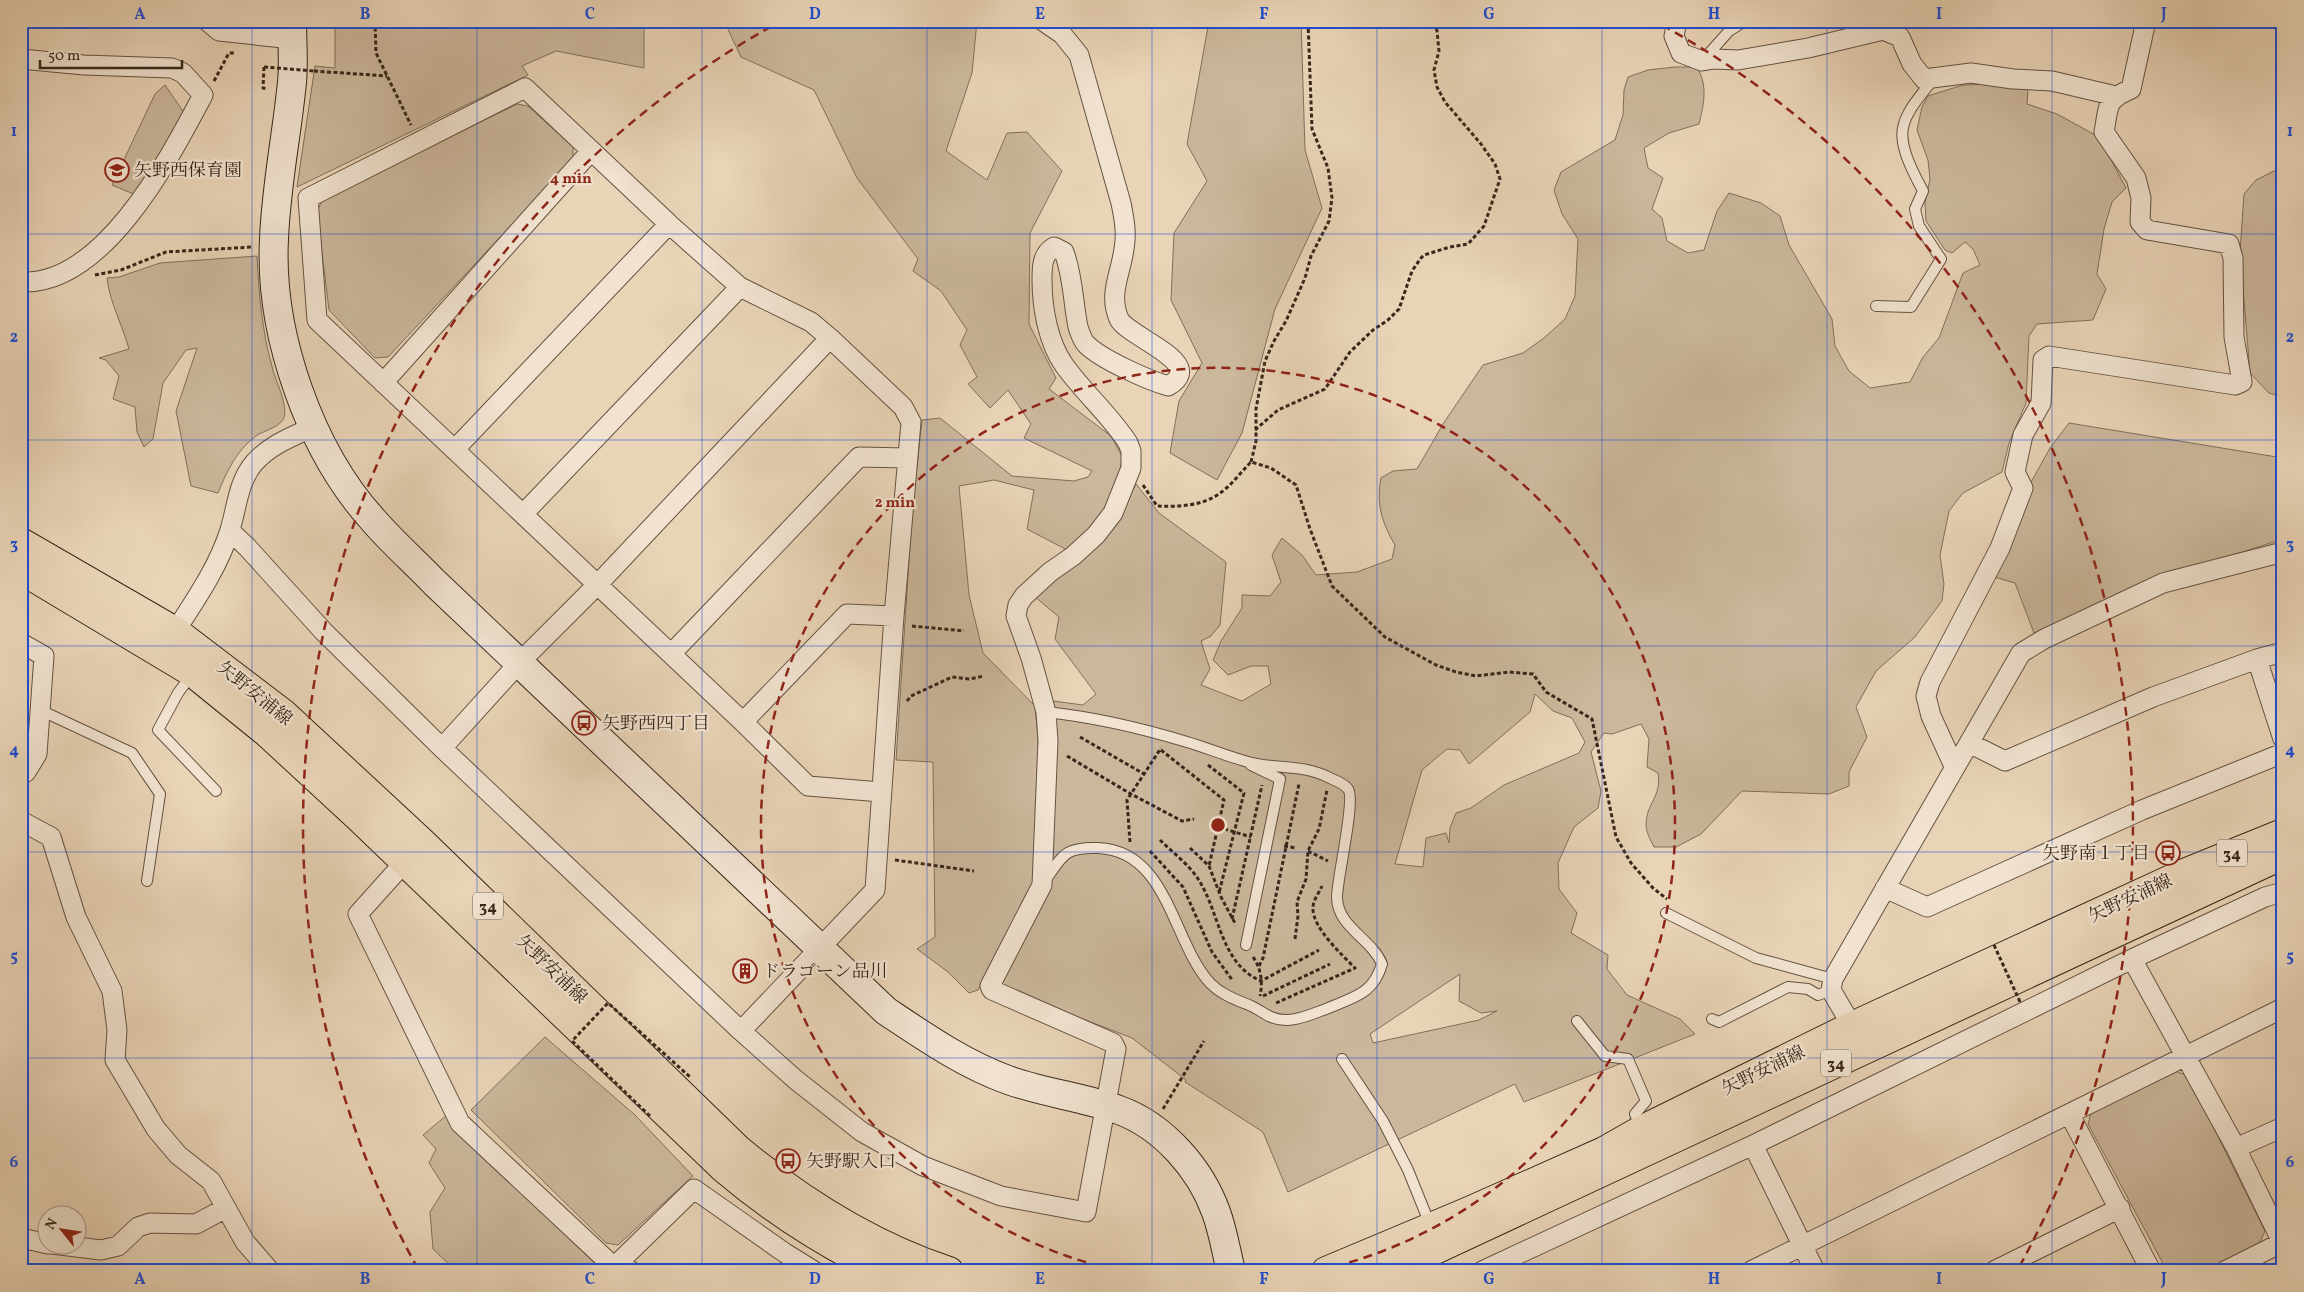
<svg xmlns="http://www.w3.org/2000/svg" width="2304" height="1292" font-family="Vollkorn,'Noto Serif JP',serif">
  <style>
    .green { fill: #cbb79c; stroke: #816f5c; fill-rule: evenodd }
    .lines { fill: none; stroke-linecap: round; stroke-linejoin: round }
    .lane-casing { stroke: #645242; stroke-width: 12 }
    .street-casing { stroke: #645242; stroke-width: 21 }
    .secondary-casing { stroke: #37271b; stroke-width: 30 }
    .primary-casing { stroke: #37271b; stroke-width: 30 }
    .path { stroke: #37271b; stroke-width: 3; stroke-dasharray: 4 2.5; stroke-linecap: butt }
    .lane { stroke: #f1e3d0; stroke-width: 10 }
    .street { stroke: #f1e3d0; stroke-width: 19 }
    .secondary { stroke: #f1e3d0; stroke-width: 28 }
    .primary { stroke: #e9d4b7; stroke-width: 28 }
    .path-bridge { stroke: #37271b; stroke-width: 3; stroke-dasharray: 4 2.5; stroke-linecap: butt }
    .grid { fill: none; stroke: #1d4ed8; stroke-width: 1; stroke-opacity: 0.55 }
    .ring { fill: none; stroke: #8f2418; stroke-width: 2.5; stroke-dasharray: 9 6 }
    .labels { text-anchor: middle; stroke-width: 4.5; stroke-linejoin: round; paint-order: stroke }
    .shield { fill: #f1e3d0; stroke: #6f5f51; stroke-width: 1 }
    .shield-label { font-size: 16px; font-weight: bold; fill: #37271b }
    .poi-label { font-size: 18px; fill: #37271b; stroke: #f1e3d0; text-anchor: start }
    .street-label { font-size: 18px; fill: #37271b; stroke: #f1e3d0 }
    .centre { fill: #8f2418; stroke: #f1e3d0; stroke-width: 2.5 }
    .ring-label { font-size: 15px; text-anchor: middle; font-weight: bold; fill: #8f2418; stroke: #f1e3d0; stroke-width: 4.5; stroke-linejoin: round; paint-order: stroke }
    .neatline { fill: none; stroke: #1d4ed8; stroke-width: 2 }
    .grid-label { font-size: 16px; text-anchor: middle; font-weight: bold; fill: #1d4ed8 }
  </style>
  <rect width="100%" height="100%" fill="#e9d4b7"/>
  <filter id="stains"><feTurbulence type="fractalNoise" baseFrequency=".004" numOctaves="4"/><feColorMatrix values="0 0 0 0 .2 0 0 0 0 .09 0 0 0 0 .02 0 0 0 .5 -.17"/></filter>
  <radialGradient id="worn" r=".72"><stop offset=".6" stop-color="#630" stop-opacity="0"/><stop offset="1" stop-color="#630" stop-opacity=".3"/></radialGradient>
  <path class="green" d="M335,21H644V68L556,51L522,66L528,75L297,187L315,66L335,68Z
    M724,21H977L972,73L946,151L987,180L1007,133L1027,132L1062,171L1030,233L1029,324L1056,378L1049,389L1111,436L1122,456L1119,480L1097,525L1067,550L1027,529L1034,490L994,480L959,486L969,595L983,653L1035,706L1040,761L1032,890L978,990L969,993L948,972L917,949L935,937L933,762L896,760L912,514L922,420L940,418L1012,476L1074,481L1088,477L1092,471L1024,438L1031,424L1008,390L990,408L968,384L977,377L960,345L967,330L941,291L913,271L918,259L857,178L814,90L741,57Z
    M1209,21H1301L1305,150L1322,208L1275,309L1242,433L1217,480L1170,453L1179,401L1202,363L1171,300L1174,233L1207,181L1187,144Z
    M1675,67H1697C1708,86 1704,103 1699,124L1669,133L1644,148L1648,168L1663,178L1652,209L1662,218L1667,241L1688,253L1704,250L1717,211L1729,193L1761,203L1780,216L1789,245L1832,319L1835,346L1849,371L1870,388L1910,382L1923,357L1939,338L1963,273L1980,265L1973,249L1965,242L1952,253L1945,250L1926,221L1925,203L1930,179L1928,160L1917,130L1922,107L1928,96L1963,85L1995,84L2028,89L2027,104L2057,114L2099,137L2126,188L2112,202L2104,229L2097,274L2106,289L2093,320L2037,324L2029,336L2026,403L2009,443L2002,472L1963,493L1949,511L1940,555L1944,584L1942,601L1915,637L1876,671L1856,707L1867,737L1849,772V786L1829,794L1742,791L1701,834L1676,847H1654C1651,841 1646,832 1646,825C1646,803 1662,797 1658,773L1647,767L1649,739L1641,724L1612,734L1604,733L1591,752L1601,791L1598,808L1574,827L1558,863L1559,889L1577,913L1571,933L1608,955L1607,969L1627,995L1680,1019L1695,1034L1524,1102L1515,1084L1288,1192L1263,1132L1185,1082L1186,1080L1132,1038L1003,988L999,981L1045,891L1054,771L1053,701L1083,705L1096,694L1055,639L1059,617L1034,596L1118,518L1136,484L1159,513L1226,562L1220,625L1211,636L1201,641L1210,669L1201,685L1242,701L1271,684L1268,666H1251L1228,675L1213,660L1221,641L1242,608V595L1270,596L1281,582L1272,555L1282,538L1302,555L1316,575L1357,572L1392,559L1395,545C1382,523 1376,504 1381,478L1393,471L1417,469L1443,424L1483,365L1523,353L1544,338L1565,319L1575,296L1578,239L1562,214L1554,190L1561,172L1615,140L1623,115L1624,90L1628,77L1648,70ZM1535,694L1553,711L1572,718L1585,742L1579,753L1504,785L1471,808L1456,813L1450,828L1449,843L1446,833L1426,838L1423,867L1395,864L1422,770L1447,749L1460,750L1469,764L1530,712ZM1460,974L1459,1001L1481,1013L1497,1011L1479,1020L1373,1043L1370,1034Z
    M165,85L185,114L136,195L112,185L155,94Z
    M517,104L528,106L573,147V159L388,357L375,358L329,310L317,212L322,200Z
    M2282,167L2283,168V397L2269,393L2250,373L2240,252L2244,194L2256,180Z
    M257,256C259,295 262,332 273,370C276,382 291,411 282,421C277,428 263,431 256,436C236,451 227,471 218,493L191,486L176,411L197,348L186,350L163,383L153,439L144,447L137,432L135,407L113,399L119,376L106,360L99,358L129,349C123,327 109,300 107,278L119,277L160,263Z
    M2069,423L2283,458V539L2211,562L2034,633L2015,583L1994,577L2029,486L2050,448Z
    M545,1037L635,1115L693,1176L618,1245L606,1243L471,1110Z
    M2175,1071L2188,1076L2265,1231L2259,1244L2204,1271H2167L2088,1124L2091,1113Z
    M447,1115L460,1135L603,1271H456L433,1249L430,1212L445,1188L429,1163L436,1149L423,1135Z"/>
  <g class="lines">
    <g class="lane-casing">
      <path id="lane" d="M1704,59L1729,31L1745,21
        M1876,306L1911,307L1941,259L1919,226L1915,209L1923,191C1914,174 1899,147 1903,128C1906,110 1924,92 1934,78
        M192,674L178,693L158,730L216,791
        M40,710L132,753L160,794L147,881
        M1045,881C1063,855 1064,847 1098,848C1169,851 1172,943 1211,984C1222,995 1237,1000 1251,1006C1258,1009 1264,1014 1271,1017C1289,1025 1309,1015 1326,1009C1353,997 1373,995 1382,964C1372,939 1337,927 1337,897C1337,879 1356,799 1348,789C1345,785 1337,781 1332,779C1301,763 1278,770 1248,762C1227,756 1207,748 1187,742C1141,728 1093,717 1046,712
        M1666,913L1756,958L1833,979
        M1246,945L1280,779L1251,765
        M1712,1019L1719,1022L1788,987L1808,989L1818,995L1831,990
        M1577,1021L1605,1056L1628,1059L1646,1101L1635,1114L1641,1129
        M1342,1059L1383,1121L1408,1170L1431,1227"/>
    </g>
    <g class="street-casing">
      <path id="street" d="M207,21L219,31L292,39
        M1677,21L1674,36L1681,53L1702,61L1714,59L1738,60L1808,48L1883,30L1900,37L1912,64L1924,79L1971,73L2013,79L2052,81L2116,96
        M21,59L84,65L172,68L183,73L203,95C170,157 104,286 21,282
        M383,383L591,151
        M455,449L669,224
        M524,513L740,287
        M230,531L247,547L324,632L442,748L741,1031L796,1080L862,1132L923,1166L1001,1196L1086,1212L1116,1049L1113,1043L992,990L990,986L1042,885L1048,741L1046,712L1031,658L1016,616L1018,605L1024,596L1050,572L1073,556L1096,535L1113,513L1131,468V451L1128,443C1110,415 1084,393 1064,365C1048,342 1042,308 1042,280C1042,267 1042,254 1054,247L1064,252C1073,276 1073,302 1078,327C1080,333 1082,340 1086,344C1100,359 1148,380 1168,386C1209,363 1129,338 1119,319C1108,294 1121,273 1124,249C1127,233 1124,218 1121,203L1079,55L1062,34L1043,21
        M169,641C191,606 217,571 230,530C237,507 238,482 254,463C270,445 291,437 313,427
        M21,643L44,656L37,754L26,772L21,775
        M671,654L859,457L907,458
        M2257,659L2283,739
        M743,722L847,614L894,616
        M1969,743L2005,761L2153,697L2257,659L2283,652
        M442,748L519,663L598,584L830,338
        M1954,766L1931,716L1926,696L1930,682L2000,548L2023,488L2015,472L2023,435L2041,403L2043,360L2049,356L2235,385L2242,382L2234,337L2233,258L2229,244L2147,230L2140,222L2141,198L2136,178L2104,132C2109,106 2105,100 2131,89L2146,21
        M21,821L51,837L76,917L112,991L117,1030L115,1060L156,1129L178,1155L211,1181L245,1242L270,1271
        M412,854L358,914L460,1123L614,1267L631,1271
        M1885,888L1927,907L2142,810L2283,753
        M2132,959L2236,1148L2282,1242
        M1852,1026L1831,990L1833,979L2021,653L2044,639L2163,583L2283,552
        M741,1031L875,890L894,616L911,422L903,407L830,338L811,322L740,287L669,224L525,88L308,198L317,320L743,722L808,786L881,792
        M2070,1115L2151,1271
        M1753,1145L1815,1271
        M2236,1148L2283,1127
        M21,1238L48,1244
        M52,1244L101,1250L118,1246L138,1227L150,1223L196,1224L226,1208
        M614,1267L694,1189L785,1253L814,1271
        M1482,1271L1753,1145L2132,959L2265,897L2283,892
        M1751,1271L2283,1008
        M1994,1271L2120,1208
        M2225,1271L2283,1242"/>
    </g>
    <g class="secondary-casing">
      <path id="secondary" d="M292,21C292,41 294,62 292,82C287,134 276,186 274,239C269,334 310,451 374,521C393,543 415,562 435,583L886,1011C925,1037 964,1064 1008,1080C1044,1093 1083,1097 1119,1110C1163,1126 1200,1168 1216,1212C1223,1231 1226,1251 1231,1271"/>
    </g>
    <g class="primary-casing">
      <path id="primary" d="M21,542L175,631L284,714L423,843L738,1149C802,1202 870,1245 949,1271
        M21,570L193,673L267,733L359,818L722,1167C771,1209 823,1243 882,1271
        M1326,1271L1469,1211L1604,1151L1641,1130L1852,1026L2182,874L2283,833
        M1390,1271L2283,855"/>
    </g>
    <path class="path" d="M375,21L376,53L411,125
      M264,67L263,88L268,89
      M314,71L387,76
      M214,81L229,53H234
      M95,275L121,270L166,252L252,247
      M1255,430L1278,410L1325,389L1350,352L1373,330L1388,320L1399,309L1412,271L1421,258L1424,255L1450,247L1468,244L1484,226L1500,179L1495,164L1481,144L1445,102L1437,87L1434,70L1439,51L1437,31L1434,21
      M1251,462L1256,441V409L1265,361L1274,341L1286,321L1305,278L1311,256L1329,221L1332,198L1328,168L1312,129L1308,21
      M1143,485L1157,506C1180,507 1206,506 1224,490C1234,482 1242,471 1251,462L1271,468L1296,485L1310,529L1332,586L1385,637L1436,665L1456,672L1476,676L1509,672L1533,674L1546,692L1592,719L1616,837L1631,863L1653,888L1667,899
      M21,511L26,514
      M912,626L964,631
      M907,701L911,696L952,677L969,679L984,676
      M1080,737L1144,774
      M1161,750L1224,800L1209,866
      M1067,756L1131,794L1182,821L1194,819
      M1208,765L1244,793L1219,893
      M1218,827L1251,837
      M1160,840C1173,853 1191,866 1200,882C1220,915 1221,964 1261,981L1319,950
      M1130,842L1127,800L1161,748
      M1284,846L1296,848
      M1190,848L1209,866L1221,897L1236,925
      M1150,851L1183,887L1212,952L1233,981
      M1308,851L1328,861
      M895,860L974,871
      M1232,919L1262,785
      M1295,939L1298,916L1297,902L1306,879L1308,851L1319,829L1327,790
      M1253,957C1261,968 1263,982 1260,996
      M1259,966L1263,958L1299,784
      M1263,996L1330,964
      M1276,1003L1355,968C1342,955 1312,927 1313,908C1313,900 1319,893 1322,886
      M1163,1109L1204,1041"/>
    <use href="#lane" class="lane"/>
    <use href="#street" class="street"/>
    <use href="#secondary" class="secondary"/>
    <use href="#primary" class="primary"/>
    <path class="path-bridge" d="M264,67L314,71
      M1994,945L2021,1004
      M650,1116L572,1041L608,1003L690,1077"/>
  </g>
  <path class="grid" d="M252,21V1271M477,21V1271M702,21V1271M927,21V1271M1152,21V1271M1377,21V1271M1602,21V1271M1827,21V1271M2052,21V1271M21,234H2283M21,440H2283M21,646H2283M21,852H2283M21,1058H2283"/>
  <g class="ring">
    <path d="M1115 1270A457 457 0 1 1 1321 1270"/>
    <path d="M418 1269A915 915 0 0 1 774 25M1662 25A915 915 0 0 1 2018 1269"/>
  </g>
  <defs>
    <g id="school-ring" transform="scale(1.25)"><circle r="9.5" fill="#f1e3d0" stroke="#8f2418" stroke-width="1.5"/><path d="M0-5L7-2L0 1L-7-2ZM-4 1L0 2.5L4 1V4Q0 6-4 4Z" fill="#8f2418"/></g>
    <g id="bus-ring" transform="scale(1.25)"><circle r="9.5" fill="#f1e3d0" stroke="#8f2418" stroke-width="1.5"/><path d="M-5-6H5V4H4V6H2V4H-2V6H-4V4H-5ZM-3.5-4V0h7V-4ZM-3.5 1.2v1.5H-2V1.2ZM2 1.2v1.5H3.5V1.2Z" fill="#8f2418"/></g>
    <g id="building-ring" transform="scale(1.25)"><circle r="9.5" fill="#f1e3d0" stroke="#8f2418" stroke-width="1.5"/><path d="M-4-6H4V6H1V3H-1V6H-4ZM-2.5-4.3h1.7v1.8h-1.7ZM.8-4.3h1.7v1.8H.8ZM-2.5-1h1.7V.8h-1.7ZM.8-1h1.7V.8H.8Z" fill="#8f2418"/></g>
  </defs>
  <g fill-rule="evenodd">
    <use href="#school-ring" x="117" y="170"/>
    <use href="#bus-ring" x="584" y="723"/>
    <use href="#bus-ring" x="2168" y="853"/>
    <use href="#building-ring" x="745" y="971"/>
    <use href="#bus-ring" x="788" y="1161"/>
  </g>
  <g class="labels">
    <g class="shield">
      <rect x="2217" y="839.5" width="30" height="27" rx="4"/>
      <rect x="473" y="892.5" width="30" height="27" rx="4"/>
      <rect x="1821" y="1049.5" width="30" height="27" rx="4"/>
    </g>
    <g class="shield-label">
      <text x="2232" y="859">34</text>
      <text x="488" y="912">34</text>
      <text x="1836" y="1069">34</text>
    </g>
    <g class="poi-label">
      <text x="134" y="176">矢野西保育園</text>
      <text x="602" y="729">矢野西四丁目</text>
      <text x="2150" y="859" text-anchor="end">矢野南１丁目</text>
      <text x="762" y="977">ドラゴーン品川</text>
      <text x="806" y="1167">矢野駅入口</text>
    </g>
    <g class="street-label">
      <text transform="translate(255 693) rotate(39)" y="6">矢野安浦線</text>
      <text transform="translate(2130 898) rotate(-25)" y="6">矢野安浦線</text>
      <text transform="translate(552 969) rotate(44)" y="6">矢野安浦線</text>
      <text transform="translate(1763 1070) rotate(-26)" y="6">矢野安浦線</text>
    </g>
  </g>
  <circle cx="1218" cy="825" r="8" class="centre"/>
  <g class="ring-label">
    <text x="571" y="183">4 min</text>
    <text x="895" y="507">2 min</text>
  </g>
  <rect width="2304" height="1292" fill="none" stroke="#e9d4b7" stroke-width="55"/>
  <g transform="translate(62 1230) rotate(300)"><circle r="24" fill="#f1e3d0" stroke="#a79888"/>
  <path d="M0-4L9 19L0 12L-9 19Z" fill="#8f2418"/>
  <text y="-8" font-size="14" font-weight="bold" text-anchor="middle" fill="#37271b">N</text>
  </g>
  <path d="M40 60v8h142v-8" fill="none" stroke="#37271b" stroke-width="2.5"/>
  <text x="48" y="60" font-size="15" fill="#37271b" stroke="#f1e3d0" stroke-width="4" paint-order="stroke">50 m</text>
  <rect x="28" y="28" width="2248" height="1236" class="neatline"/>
  <g class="grid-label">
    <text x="140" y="19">A</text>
    <text x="365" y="19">B</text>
    <text x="590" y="19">C</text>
    <text x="815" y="19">D</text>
    <text x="1040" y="19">E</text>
    <text x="1264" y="19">F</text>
    <text x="1489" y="19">G</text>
    <text x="1714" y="19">H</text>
    <text x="1939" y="19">I</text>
    <text x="2164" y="19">J</text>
    <text x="14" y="136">1</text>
    <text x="2290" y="136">1</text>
    <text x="14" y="342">2</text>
    <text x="2290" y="342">2</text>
    <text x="14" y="549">3</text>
    <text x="2290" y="549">3</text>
    <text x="14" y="755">4</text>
    <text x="2290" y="755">4</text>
    <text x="14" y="961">5</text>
    <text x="2290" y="961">5</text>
    <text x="14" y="1167">6</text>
    <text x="2290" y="1167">6</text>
    <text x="140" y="1284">A</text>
    <text x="365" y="1284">B</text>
    <text x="590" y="1284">C</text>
    <text x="815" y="1284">D</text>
    <text x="1040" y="1284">E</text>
    <text x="1264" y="1284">F</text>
    <text x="1489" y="1284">G</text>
    <text x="1714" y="1284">H</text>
    <text x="1939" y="1284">I</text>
    <text x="2164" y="1284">J</text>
  </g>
  <rect width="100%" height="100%" filter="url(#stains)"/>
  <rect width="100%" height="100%" fill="url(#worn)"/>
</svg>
